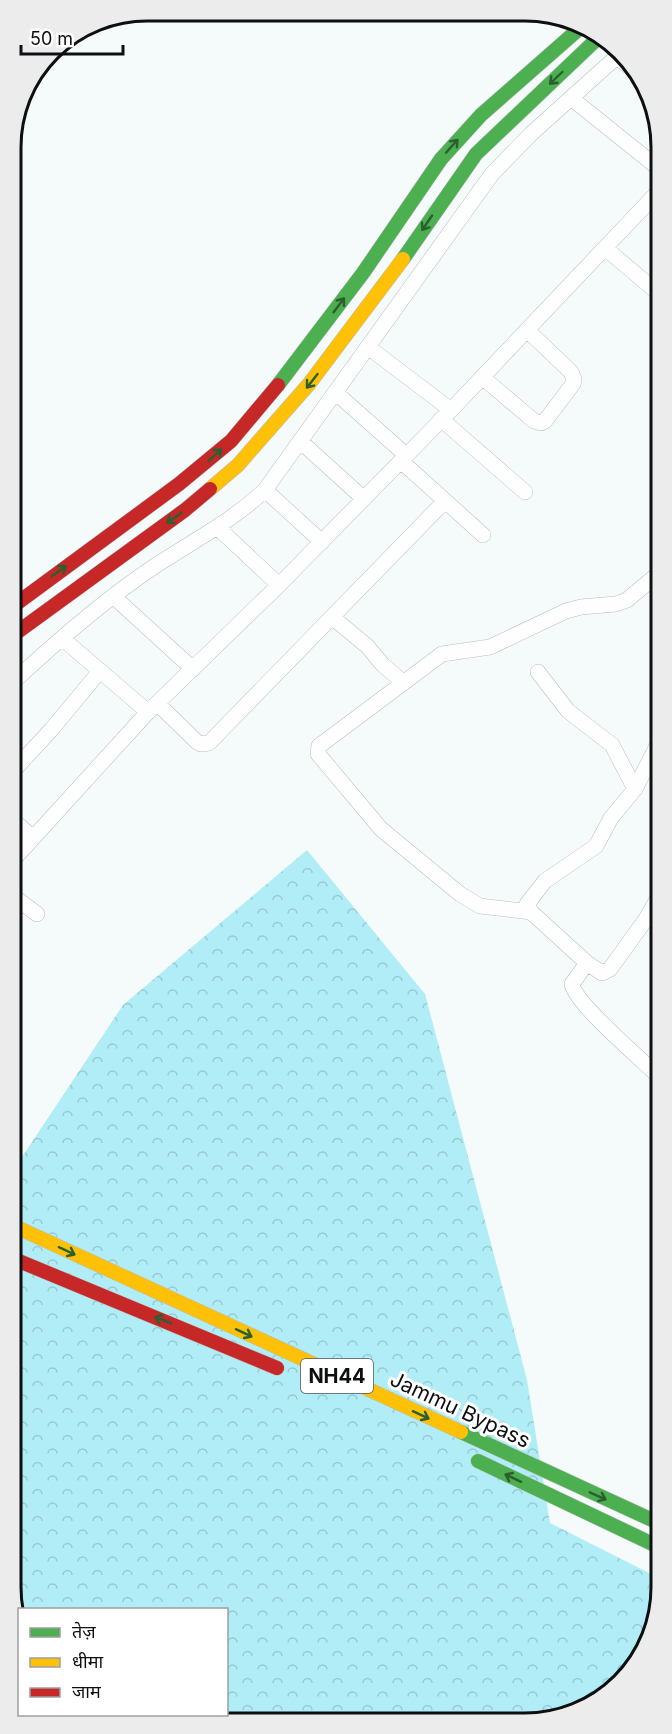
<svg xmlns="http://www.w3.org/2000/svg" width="672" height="1734" font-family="Inter,'Noto Sans Devanagari',sans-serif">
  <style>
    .forest { fill: url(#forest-crowns) }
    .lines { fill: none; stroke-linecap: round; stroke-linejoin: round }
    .street-casing { stroke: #babebe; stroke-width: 16 }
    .fast-casing { stroke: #babebe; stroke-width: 15 }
    .slow-casing { stroke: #babebe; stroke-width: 15 }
    .jam-casing { stroke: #babebe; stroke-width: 15 }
    .street { stroke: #fefefe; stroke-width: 15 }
    .fast { stroke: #4caf50; stroke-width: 14 }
    .slow { stroke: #ffc107; stroke-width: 14 }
    .jam { stroke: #c62828; stroke-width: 14 }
    .oneway { stroke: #2c5f30 }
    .labels { text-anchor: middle; stroke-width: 6; stroke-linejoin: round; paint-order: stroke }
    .shield { fill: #fff; stroke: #565758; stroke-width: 1.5 }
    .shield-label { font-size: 20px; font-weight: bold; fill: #0d0f10 }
    .street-label { font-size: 21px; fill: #0d0f10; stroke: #fff }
    .rim { fill: none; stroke: #0d0f10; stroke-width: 3 }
  </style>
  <defs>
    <pattern id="forest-crowns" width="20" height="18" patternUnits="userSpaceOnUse" patternTransform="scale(1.5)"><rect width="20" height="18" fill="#b1edf6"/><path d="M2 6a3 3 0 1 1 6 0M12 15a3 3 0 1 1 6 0" fill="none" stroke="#97cad2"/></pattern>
  </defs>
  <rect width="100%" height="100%" fill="#f5fafb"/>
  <path class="forest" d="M307,850L425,994L527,1380L550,1523L661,1579V1596L633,1670L560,1719L121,1721L108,1715L226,1714V1610H20L19,1629L15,1622L14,1169L123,1005Z"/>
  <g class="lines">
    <g class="street-casing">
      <path id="street" d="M617,57L632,69
        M571,98L657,167
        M605,248L657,292
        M368,347L451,410L657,193
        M482,377L534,421L541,423L545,421L573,384L574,379L571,372L527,330
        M335,392L406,455
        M441,419L525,492
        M300,441L364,499
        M401,461L483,535
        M265,490L322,542
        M217,527L279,585
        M114,597L193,669
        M332,617L367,646L383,665L403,682
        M63,639L148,712L279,585L451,410
        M538,672L568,711L612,745L635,789
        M12,683C57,641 104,600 155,566C193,541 232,521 265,490L492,174L532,133L622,52
        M158,704L197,742L201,744L209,743L444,502
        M659,742L635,789L611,818L596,846L545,881L527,904L531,912L587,963L602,973L610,969L646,919L659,896
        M13,771L51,730L100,671
        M13,820L33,838
        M13,860L148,712
        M13,896L37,914
        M531,912L480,906L460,894L381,829L318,754L319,746L442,654L490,647L566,611L581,607L616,604L627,600L658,574
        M587,963L572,984C575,1004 643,1060 660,1078"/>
    </g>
    <g class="fast-casing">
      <path id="fast" d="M403,259L476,154L598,38
        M278,385L363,273L441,159L481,115L580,28
        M461,1432L661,1524
        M478,1461L661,1548"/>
    </g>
    <g class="slow-casing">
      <path id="slow" d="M210,489L238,465L309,384L403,259
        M14,1226L461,1432"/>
    </g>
    <g class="jam-casing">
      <path id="jam" d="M12,607L179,484L231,441L278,385
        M12,636L185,510L210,489
        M14,1259L277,1368"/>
    </g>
    <use href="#street" class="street"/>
    <use href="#fast" class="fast"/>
    <use href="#slow" class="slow"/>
    <use href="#jam" class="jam"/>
  </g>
  <defs><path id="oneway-shaft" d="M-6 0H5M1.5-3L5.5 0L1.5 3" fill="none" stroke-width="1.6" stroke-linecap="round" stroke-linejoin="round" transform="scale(1.5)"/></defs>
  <g class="oneway">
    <use href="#oneway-shaft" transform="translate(556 78) rotate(136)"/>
    <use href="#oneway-shaft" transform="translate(452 146) rotate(-48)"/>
    <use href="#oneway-shaft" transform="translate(427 223) rotate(124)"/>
    <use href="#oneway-shaft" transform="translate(339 305) rotate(-53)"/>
    <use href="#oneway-shaft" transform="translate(312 381) rotate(128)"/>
    <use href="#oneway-shaft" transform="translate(215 455) rotate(-42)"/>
    <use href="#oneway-shaft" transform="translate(174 518) rotate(144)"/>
    <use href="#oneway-shaft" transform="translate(59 571) rotate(-35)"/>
    <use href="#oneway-shaft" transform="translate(67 1251) rotate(25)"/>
    <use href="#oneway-shaft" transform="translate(163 1320) rotate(-158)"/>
    <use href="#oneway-shaft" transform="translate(244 1333) rotate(25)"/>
    <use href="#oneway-shaft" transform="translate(421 1415) rotate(25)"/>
    <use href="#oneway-shaft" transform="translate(513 1478) rotate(-155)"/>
    <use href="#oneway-shaft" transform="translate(598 1496) rotate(24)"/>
  </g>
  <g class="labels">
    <rect class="shield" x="301" y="1359" width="72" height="34" rx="4.5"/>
    <g class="shield-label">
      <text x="337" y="1383">NH44</text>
    </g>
    <g class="street-label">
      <text transform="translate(460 1410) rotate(25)" y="7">Jammu Bypass</text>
    </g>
  </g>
  <path d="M0 0H672V1734H0ZM147 21H525A126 126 0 0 1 651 147V1587A126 126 0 0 1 525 1713H147A126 126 0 0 1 21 1587V147A126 126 0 0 1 147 21Z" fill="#ececec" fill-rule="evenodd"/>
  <path class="rim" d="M147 21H525A126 126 0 0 1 651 147V1587A126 126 0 0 1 525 1713H147A126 126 0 0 1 21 1587V147A126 126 0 0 1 147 21Z"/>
  <rect x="18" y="1608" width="210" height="108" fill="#ffffff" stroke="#9e9f9f" stroke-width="1.5"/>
  <rect x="30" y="1628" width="30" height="9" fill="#4caf50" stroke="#9e9f9f" stroke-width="1.5"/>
  <text x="72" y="1638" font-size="18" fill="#0d0f10">तेज़</text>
  <rect x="30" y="1658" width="30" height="9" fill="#ffc107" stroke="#9e9f9f" stroke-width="1.5"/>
  <text x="72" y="1668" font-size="18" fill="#0d0f10">धीमा</text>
  <rect x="30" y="1688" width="30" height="9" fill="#c62828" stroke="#9e9f9f" stroke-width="1.5"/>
  <text x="72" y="1698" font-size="18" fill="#0d0f10">जाम</text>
  <path d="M21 45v9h102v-9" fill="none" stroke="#0d0f10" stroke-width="3"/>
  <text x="30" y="45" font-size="18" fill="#0d0f10" stroke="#ffffff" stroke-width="4.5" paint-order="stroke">50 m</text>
</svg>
